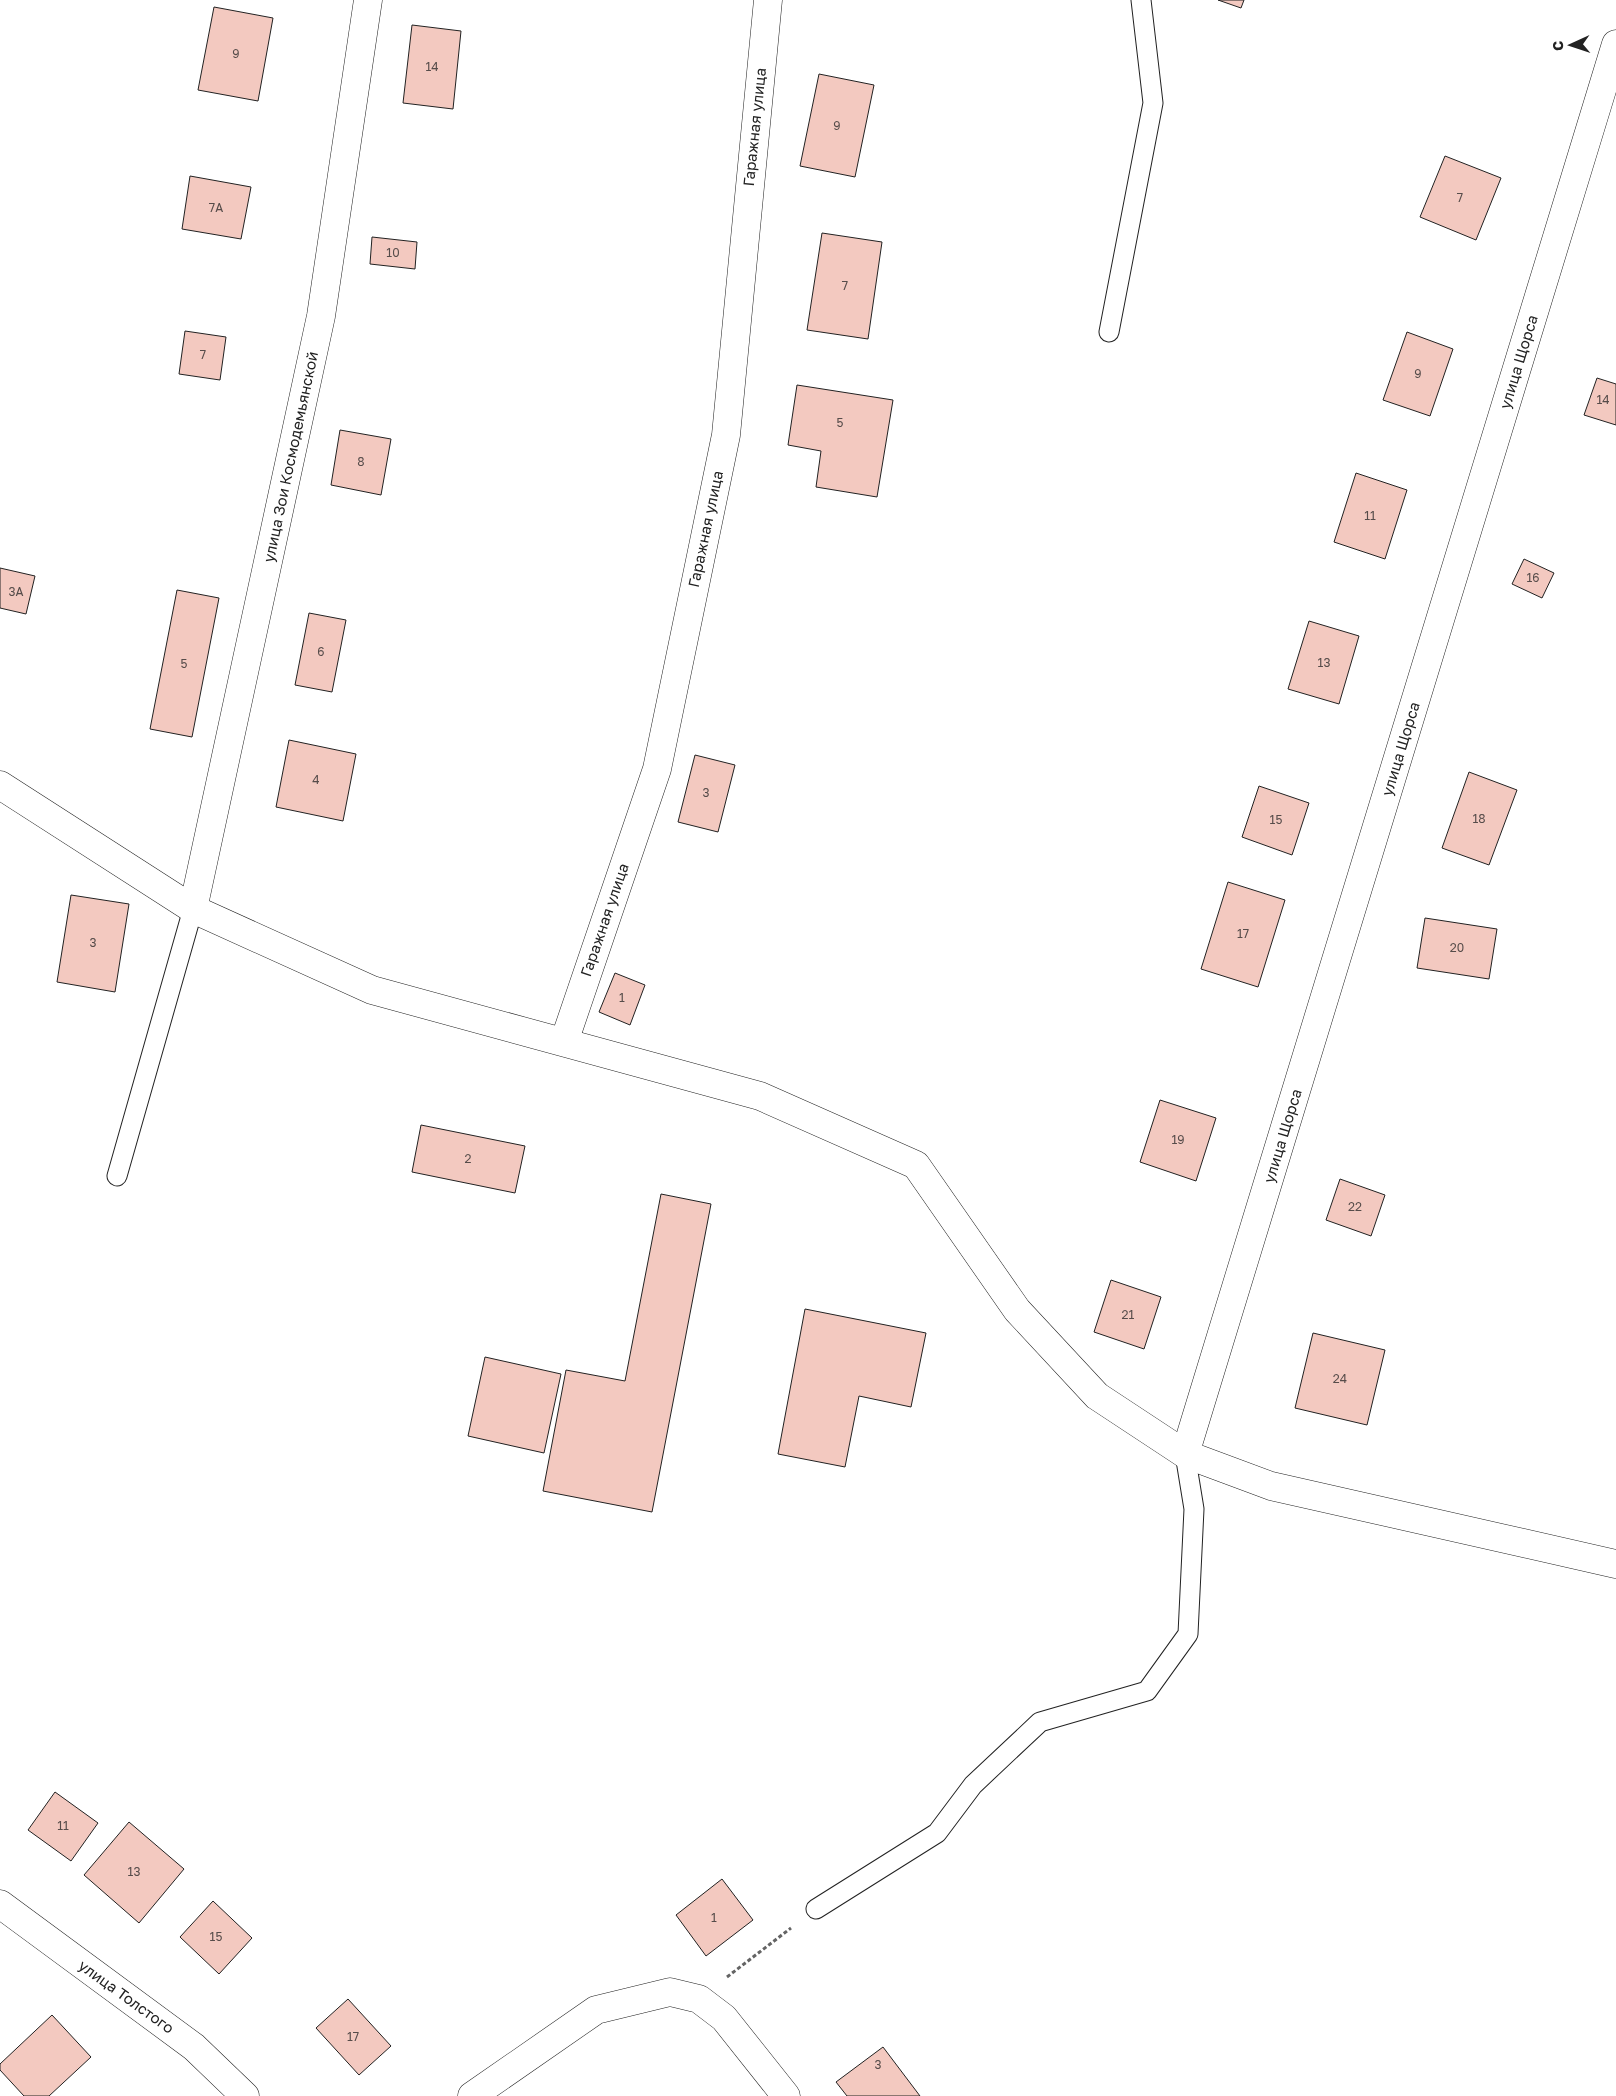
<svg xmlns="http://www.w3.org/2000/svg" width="1616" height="2096" font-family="'Golos Text',sans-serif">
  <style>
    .building { fill: #f3c9c0; stroke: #222 }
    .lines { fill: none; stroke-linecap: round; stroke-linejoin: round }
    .lane-casing { stroke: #222; stroke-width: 21 }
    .street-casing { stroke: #222; stroke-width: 29 }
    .path { stroke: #646464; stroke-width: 3; stroke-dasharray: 4 2.5; stroke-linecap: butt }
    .lane { stroke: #fff; stroke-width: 19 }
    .street { stroke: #fff; stroke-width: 28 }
    .labels { text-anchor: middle; stroke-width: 4; stroke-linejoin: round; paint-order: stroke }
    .number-label { font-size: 12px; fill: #564c4a }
    .street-label { font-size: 15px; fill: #222; stroke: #fff }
  </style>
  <rect width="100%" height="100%" fill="#fff"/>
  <path class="building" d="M1218,0H1244L1241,8Z
    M214,7L273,18L258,101L198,90Z
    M412,25L461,31L453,109L403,103Z
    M819,74L874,85L855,177L800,166Z
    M1445,156L1501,178L1476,240L1420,217Z
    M190,176L251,187L241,239L182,229Z
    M822,233L882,242L868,339L807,330Z
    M372,237L417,242L415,269L370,264Z
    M185,331L226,337L220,380L179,374Z
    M1407,332L1453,349L1430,416L1383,400Z
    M1597,378L1616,384V425L1584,415Z
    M797,385L893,400L877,497L816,487L821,451L788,445Z
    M340,430L391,439L381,495L331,485Z
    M1356,473L1407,490L1385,559L1334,542Z
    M1524,559L1554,573L1542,598L1512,584Z
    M0,568L35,576L26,614L0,608Z
    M177,590L219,598L192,737L150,729Z
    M309,613L346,620L332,692L295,685Z
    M1309,621L1359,636L1339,704L1288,689Z
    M289,740L356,754L343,821L276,807Z
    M695,755L735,765L718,832L678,822Z
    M1469,772L1517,790L1489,865L1442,848Z
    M1259,786L1309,803L1292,855L1242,837Z
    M1228,882L1285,900L1258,987L1201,969Z
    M71,895L129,904L115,992L57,982Z
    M1425,918L1497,929L1489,979L1417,968Z
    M615,973L645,985L630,1025L599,1012Z
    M1160,1100L1216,1118L1196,1181L1140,1162Z
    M421,1125L525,1146L515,1193L412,1172Z
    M1340,1179L1385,1195L1371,1236L1326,1220Z
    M661,1194L711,1204L652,1512L543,1491L566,1370L625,1381Z
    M1111,1280L1161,1297L1144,1349L1094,1332Z
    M805,1309L926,1333L911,1407L859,1396L845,1467L778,1454Z
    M1313,1333L1385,1350L1367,1425L1295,1408Z
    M485,1357L561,1374L544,1453L468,1436Z
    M55,1792L98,1823L71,1861L28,1830Z
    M129,1822L184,1869L139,1923L84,1875Z
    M722,1879L753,1920L706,1956L676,1915Z
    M213,1901L252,1938L219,1974L180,1937Z
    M348,1999L391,2046L359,2075L316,2028Z
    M52,2015L91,2057L49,2096H24L0,2070V2064Z
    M883,2047L920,2096H847L836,2082Z"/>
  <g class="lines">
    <g class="lane-casing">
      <path id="lane" d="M1109,332L1153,103L1141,0
        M117,1176L193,909
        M816,1909L937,1833L973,1785L1040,1722L1147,1691L1188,1634L1194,1509L1185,1454"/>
    </g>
    <g class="street-casing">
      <path id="street" d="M0,785L193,909L372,990L760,1096L916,1165L1017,1310L1097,1396L1185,1454L1271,1486L1616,1564
        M193,909L321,316L368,0
        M564,1042L657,769L726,435L768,0
        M1185,1454L1616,44
        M0,1904L194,2047L245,2096
        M472,2096L596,2010L670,1992L699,1999L724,2018L786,2096"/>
    </g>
    <path class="path" d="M727,1977L791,1928"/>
    <use href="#lane" class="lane"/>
    <use href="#street" class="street"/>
  </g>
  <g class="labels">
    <g class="number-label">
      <text x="236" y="58">9</text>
      <text x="432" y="71">14</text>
      <text x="837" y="130">9</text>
      <text x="1460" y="202">7</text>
      <text x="216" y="212">7А</text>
      <text x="393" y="257">10</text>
      <text x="845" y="290">7</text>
      <text x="203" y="359">7</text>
      <text x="1418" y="378">9</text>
      <text x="1603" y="404">14</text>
      <text x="840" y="427">5</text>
      <text x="361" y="466">8</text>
      <text x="1370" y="520">11</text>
      <text x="1533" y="582">16</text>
      <text x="16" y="596">3А</text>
      <text x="321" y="656">6</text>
      <text x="1324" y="667">13</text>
      <text x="184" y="668">5</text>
      <text x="316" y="784">4</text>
      <text x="706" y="797">3</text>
      <text x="1479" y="823">18</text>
      <text x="1276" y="824">15</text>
      <text x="1243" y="938">17</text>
      <text x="93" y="947">3</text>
      <text x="1457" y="952">20</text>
      <text x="622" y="1002">1</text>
      <text x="1178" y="1144">19</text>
      <text x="468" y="1163">2</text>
      <text x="1355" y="1211">22</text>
      <text x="1128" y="1319">21</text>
      <text x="1340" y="1383">24</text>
      <text x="63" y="1830">11</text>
      <text x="134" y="1876">13</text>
      <text x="714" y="1922">1</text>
      <text x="216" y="1941">15</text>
      <text x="353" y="2041">17</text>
      <text x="878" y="2069">3</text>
    </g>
    <g class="street-label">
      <text transform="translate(755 127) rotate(-84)" y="5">Гаражная улица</text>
      <text transform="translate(1519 362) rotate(-73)" y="5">улица Щорса</text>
      <text transform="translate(291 457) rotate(-78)" y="5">улица Зои Космодемьянской</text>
      <text transform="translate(706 529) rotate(-78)" y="5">Гаражная улица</text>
      <text transform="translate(1401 749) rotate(-73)" y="5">улица Щорса</text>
      <text transform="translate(605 920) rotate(-71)" y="5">Гаражная улица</text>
      <text transform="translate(1283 1136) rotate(-73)" y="5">улица Щорса</text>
      <text transform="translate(126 1997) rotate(36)" y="5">улица Толстого</text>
    </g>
  </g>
  <g transform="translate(1571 45) rotate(267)" stroke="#ffffff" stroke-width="4" paint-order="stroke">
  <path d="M0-4L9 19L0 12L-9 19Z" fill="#222222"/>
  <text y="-8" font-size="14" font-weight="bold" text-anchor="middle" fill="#222222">С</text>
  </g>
</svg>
